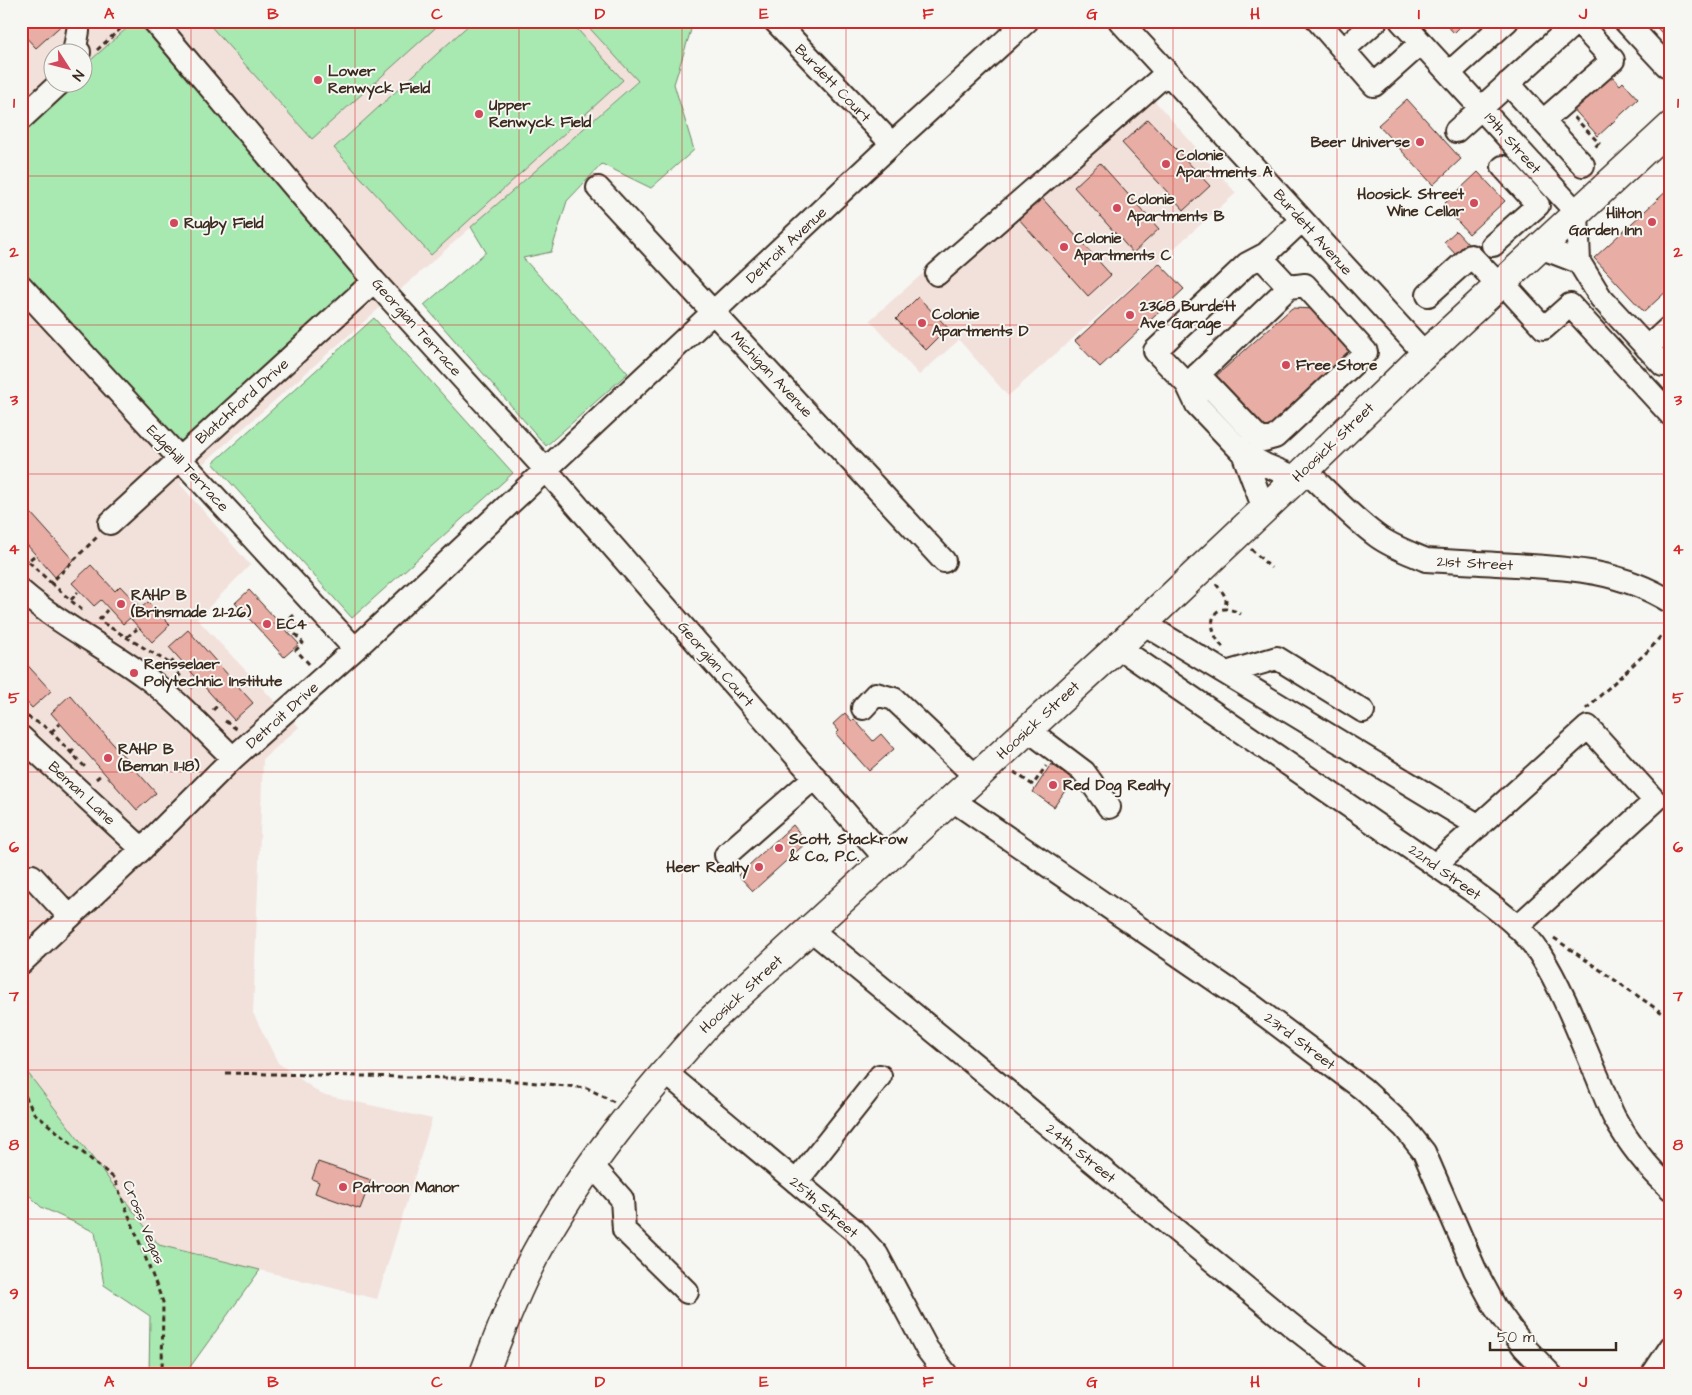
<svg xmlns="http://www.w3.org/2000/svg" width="1692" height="1395" font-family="'Architects Daughter',sans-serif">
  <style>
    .built { fill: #f2e0db; fill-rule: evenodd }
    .green { fill: #a8e8b1; stroke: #728968 }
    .building { fill: #e8aea5; stroke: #3b2a1e }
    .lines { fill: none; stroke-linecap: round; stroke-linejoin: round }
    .minor-casing { stroke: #3b2a1e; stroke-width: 26 }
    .highway-casing { stroke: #3b2a1e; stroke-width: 31 }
    .path { stroke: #3b2a1e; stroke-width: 3; stroke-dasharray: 5 4; stroke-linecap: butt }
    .minor { stroke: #f6f6f2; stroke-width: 22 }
    .highway { stroke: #f6f6f2; stroke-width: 28 }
    .grid { fill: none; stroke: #d62828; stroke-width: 1; stroke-opacity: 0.55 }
    .poi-dot { fill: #d1495b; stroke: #f6f6f2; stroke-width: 2 }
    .labels { text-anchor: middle; stroke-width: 4; stroke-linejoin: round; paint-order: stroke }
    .poi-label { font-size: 15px; font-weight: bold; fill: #3b2a1e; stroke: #f6f6f2; text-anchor: start }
    .street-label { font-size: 15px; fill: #3b2a1e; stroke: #f6f6f2 }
    .neatline { fill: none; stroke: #d62828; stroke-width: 2 }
    .grid-label { font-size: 16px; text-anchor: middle; font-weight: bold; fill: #d62828 }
  </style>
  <rect width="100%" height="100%" fill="#f6f6f2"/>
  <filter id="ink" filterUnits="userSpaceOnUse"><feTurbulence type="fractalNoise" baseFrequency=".02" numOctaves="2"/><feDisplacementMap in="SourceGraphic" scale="10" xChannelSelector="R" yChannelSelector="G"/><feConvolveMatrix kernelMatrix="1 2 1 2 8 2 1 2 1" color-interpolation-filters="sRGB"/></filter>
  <g filter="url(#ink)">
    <path class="built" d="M21,21H583L638,80L180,484L250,565L197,619L299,727L263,759L253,1013L278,1063L321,1094L432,1119L377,1299L159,1245L21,1064ZM52,52H82V82H52Z
      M1139,83L1236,193L1008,396L959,340L919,375L870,320Z"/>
    <path class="green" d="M135,21H154L374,281L179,458L21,286V121L65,83L82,82L83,67Z
      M206,21H443L312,139Z
      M473,21H570L623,80L431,255L334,148Z
      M583,21H682L691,30L674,84L694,150L651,188L602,164L567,201L551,252L523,258L628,373L546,446L424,305L486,252L471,227L638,81Z
      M374,318L513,473L352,618L213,463Z
      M21,1064L159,1245L260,1270L185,1374H149L150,1316L104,1285L95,1232L41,1207L21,1187Z"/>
    <path class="building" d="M21,21H66L36,48L21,32Z
      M1443,21H1466L1454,33Z
      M1651,21H1671V43Z
      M1584,71L1599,88L1612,76L1620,85L1623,82L1638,99L1598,136L1559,93Z
      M1407,99L1461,159L1433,185L1378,125Z
      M1148,119L1210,186L1184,210L1122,143Z
      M1100,163L1159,229L1133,253L1074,187Z
      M1478,172L1505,201L1469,234L1443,205Z
      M1671,187V287L1644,312L1594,258Z
      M1041,197L1111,275L1088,296L1018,218Z
      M1456,231L1469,245L1457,256L1444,242Z
      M1159,263L1184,289L1100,367L1075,341Z
      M918,297L948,328L926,350L896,319Z
      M1292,308L1315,309L1357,353L1273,432L1264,431L1215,377Z
      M21,487L30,497L22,503L73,560L55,577L21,538Z
      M91,565L115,591L120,586L141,608L148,602L170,625L152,642L130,618L123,624L101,600L94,606L72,583Z
      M249,590L299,644L284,657L235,603Z
      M188,630L253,703L234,720L169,647Z
      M21,658L51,691L32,708L21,696Z
      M70,695L156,793L137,810L51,713Z
      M845,713L852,721L854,719L873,741L881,734L894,749L869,771L836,734L839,731L833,724Z
      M1051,764L1073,779L1054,807L1033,792Z
      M793,825L807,842L753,891L738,875Z
      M318,1162L371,1180L360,1209L315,1193L319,1182L312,1179Z"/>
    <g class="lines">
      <g class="minor-casing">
        <path id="minor" d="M154,21L374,281L546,470L886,859
          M775,21L892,144
          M1120,21L1425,354
          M1318,21L1374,85L1421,43
          M1401,21L1577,213L1579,262L1601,298L1663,365L1671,358
          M1625,21L1666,65L1671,63
          M78,31L75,48L79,52
          M1343,50L1376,21
          M1449,73L1507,21
          M1508,83L1583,165
          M21,119L61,82
          M1543,121L1613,60L1577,21
          M1456,131L1577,21
          M598,188L944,561
          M1493,245L1538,205L1503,167
          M1540,247L1579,262
          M937,274L1167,73
          M1502,282L1544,328L1570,305L1671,415
          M21,286L355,649
          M1428,295L1471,256L1499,285
          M1647,348L1671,326
          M1198,374L1257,436L1264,440L1275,437L1366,352L1305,285L1289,287
          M1188,384L1289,287L1261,257
          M1243,453L1264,509
          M1305,470C1328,492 1351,517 1377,536C1392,547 1410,553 1426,560C1456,562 1486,563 1515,565C1572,568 1621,571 1671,602
          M1297,478L1265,465L1243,453L1197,405L1187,384L1155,351L1247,264L1266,254L1302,220
          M110,523L374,281
          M21,591C60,625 106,647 147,678C178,701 205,731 233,758
          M1143,623L1479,826
          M1118,647L1470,889C1495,908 1523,927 1540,954C1564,992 1580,1037 1598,1078C1603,1091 1608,1105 1614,1117C1629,1144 1648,1168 1671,1189
          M1226,673L1277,658L1363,711
          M863,708L876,694L894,699L976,777
          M1027,729L1084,772L1109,807
          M21,737L142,849
          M951,799L1250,1004L1363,1089L1404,1127L1424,1152L1475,1270L1495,1307L1524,1347L1550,1374
          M726,855L815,777
          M1435,865L1588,727L1655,801L1517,927
          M32,876L70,917
          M810,929L1291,1325L1354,1374
          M21,963L142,849L233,758L355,649L892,144L1027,21
          M665,1072L856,1232L877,1255L927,1349L946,1374
          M591,1164L622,1199L624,1230L687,1292
          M796,1182L880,1076
          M1653,1374L1671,1347"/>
      </g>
      <g class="highway-casing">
        <path id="highway" d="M484,1374C499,1334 515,1293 535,1255C582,1167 644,1095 710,1021L1118,647L1297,478L1425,354L1671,126"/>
      </g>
      <path class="path" d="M97,50L129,21
        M1574,117L1599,143L1594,148
        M1251,549L1271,568
        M21,554L28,561
        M34,556L28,561L51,583L98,536
        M51,583L83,611
        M1216,584C1221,591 1230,598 1224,607
        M71,600L78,592
        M294,615L285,623L303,643L296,650L310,665
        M99,620L107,610
        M103,623L169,663L188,685
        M127,637L137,629
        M1223,647C1206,631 1208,596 1241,614
        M170,664L176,658
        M191,688L196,682
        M1586,709L1651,648L1670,625
        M21,710L28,717L47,728L87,769
        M213,710L218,705
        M225,721L238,730
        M51,732L60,724
        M71,753L76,746
        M1014,772L1033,785L1046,766
        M96,779L102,774
        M1554,938L1671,1019
        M226,1073L497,1079L587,1088L614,1102
        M21,1088L34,1113L114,1178L163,1302L162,1374"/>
      <use href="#minor" class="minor"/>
      <use href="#highway" class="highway"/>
    </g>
  </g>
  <path class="grid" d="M191,21V1374M355,21V1374M519,21V1374M682,21V1374M846,21V1374M1010,21V1374M1173,21V1374M1337,21V1374M1501,21V1374M21,176H1671M21,325H1671M21,474H1671M21,623H1671M21,772H1671M21,921H1671M21,1070H1671M21,1219H1671"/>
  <g class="poi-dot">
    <circle cx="318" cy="80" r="5"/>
    <circle cx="479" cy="114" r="5"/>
    <circle cx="1420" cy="142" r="5"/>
    <circle cx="1166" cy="164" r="5"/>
    <circle cx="1474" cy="203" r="5"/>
    <circle cx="1117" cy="208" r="5"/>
    <circle cx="1652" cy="222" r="5"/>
    <circle cx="174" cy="223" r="5"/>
    <circle cx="1064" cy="247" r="5"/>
    <circle cx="1130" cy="315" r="5"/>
    <circle cx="922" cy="323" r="5"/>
    <circle cx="1286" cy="365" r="5"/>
    <circle cx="121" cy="604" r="5"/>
    <circle cx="267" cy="624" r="5"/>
    <circle cx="134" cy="673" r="5"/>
    <circle cx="108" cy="758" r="5"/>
    <circle cx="1053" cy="785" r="5"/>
    <circle cx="779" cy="848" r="5"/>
    <circle cx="759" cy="867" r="5"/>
    <circle cx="343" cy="1187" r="5"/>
  </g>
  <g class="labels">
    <g class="poi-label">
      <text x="328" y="76">Lower<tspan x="328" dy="17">Renwyck Field</tspan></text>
      <text x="489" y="110">Upper<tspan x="489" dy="17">Renwyck Field</tspan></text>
      <text x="1410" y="147" text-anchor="end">Beer Universe</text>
      <text x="1176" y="160">Colonie<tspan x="1176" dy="17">Apartments A</tspan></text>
      <text x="1464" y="199" text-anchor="end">Hoosick Street<tspan x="1464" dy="17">Wine Cellar</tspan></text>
      <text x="1127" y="204">Colonie<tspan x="1127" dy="17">Apartments B</tspan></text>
      <text x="1642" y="218" text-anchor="end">Hilton<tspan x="1642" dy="17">Garden Inn</tspan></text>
      <text x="184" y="228">Rugby Field</text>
      <text x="1074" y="243">Colonie<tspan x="1074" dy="17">Apartments C</tspan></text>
      <text x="1140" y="311">2368 Burdett<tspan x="1140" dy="17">Ave Garage</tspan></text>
      <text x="932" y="319">Colonie<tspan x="932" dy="17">Apartments D</tspan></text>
      <text x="1296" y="370">Free Store</text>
      <text x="131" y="600">RAHP B<tspan x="131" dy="17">(Brinsmade 21-26)</tspan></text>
      <text x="277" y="629">EC4</text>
      <text x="144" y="669">Rensselaer<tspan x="144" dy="17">Polytechnic Institute</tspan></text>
      <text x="118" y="754">RAHP B<tspan x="118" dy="17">(Beman 11-18)</tspan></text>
      <text x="1063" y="790">Red Dog Realty</text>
      <text x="789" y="844">Scott, Stackrow<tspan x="789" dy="17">&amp; Co., P.C.</tspan></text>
      <text x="749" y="872" text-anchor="end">Heer Realty</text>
      <text x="353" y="1192">Patroon Manor</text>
    </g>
    <g class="street-label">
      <text transform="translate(833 83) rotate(46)" y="5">Burdett Court</text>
      <text transform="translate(1513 143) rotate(48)" y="5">19th Street</text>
      <text transform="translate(1313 232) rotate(48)" y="5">Burdett Avenue</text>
      <text transform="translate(786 245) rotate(-43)" y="5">Detroit Avenue</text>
      <text transform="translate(417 327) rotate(48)" y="5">Georgian Terrace</text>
      <text transform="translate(772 374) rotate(47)" y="5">Michigan Avenue</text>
      <text transform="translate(242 401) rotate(-42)" y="5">Blatchford Drive</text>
      <text transform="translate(1333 442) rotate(-44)" y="5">Hoosick Street</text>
      <text transform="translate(188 468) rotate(47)" y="5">Edgehill Terrace</text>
      <text transform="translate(1475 563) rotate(3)" y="5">21st Street</text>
      <text transform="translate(716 664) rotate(49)" y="5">Georgian Court</text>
      <text transform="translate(282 715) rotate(-42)" y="5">Detroit Drive</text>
      <text transform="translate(1038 720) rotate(-43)" y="5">Hoosick Street</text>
      <text transform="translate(82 793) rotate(43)" y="5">Beman Lane</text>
      <text transform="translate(1445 872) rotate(35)" y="5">22nd Street</text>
      <text transform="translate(741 994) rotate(-43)" y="5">Hoosick Street</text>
      <text transform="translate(1300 1041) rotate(37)" y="5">23rd Street</text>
      <text transform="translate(1081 1153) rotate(39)" y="5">24th Street</text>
      <text transform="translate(824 1207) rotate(41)" y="5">25th Street</text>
      <text transform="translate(144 1222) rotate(68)" y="5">Cross Vegas</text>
    </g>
  </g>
  <rect width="1692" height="1395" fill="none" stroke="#f6f6f2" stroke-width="55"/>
  <g transform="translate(68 68) rotate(126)"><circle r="24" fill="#f6f6f2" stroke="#aba49d"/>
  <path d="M0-4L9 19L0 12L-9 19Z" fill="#d1495b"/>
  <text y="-8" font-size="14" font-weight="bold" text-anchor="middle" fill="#3b2a1e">N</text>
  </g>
  <path d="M1490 1342v8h126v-8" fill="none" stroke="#3b2a1e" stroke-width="2.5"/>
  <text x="1497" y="1342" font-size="15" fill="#3b2a1e" stroke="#f6f6f2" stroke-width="4" paint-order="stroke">50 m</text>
  <rect x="28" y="28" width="1636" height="1340" class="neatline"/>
  <g class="grid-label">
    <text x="109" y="19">A</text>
    <text x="273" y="19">B</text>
    <text x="437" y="19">C</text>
    <text x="600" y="19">D</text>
    <text x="764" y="19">E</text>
    <text x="928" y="19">F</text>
    <text x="1092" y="19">G</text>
    <text x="1255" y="19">H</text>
    <text x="1419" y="19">I</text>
    <text x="1583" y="19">J</text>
    <text x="14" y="108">1</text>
    <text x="1678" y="108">1</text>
    <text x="14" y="257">2</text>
    <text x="1678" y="257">2</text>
    <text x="14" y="405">3</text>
    <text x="1678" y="405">3</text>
    <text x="14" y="554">4</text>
    <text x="1678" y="554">4</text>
    <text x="14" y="703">5</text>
    <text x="1678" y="703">5</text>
    <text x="14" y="852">6</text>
    <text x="1678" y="852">6</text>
    <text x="14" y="1001">7</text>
    <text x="1678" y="1001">7</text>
    <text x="14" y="1150">8</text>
    <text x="1678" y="1150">8</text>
    <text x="14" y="1299">9</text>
    <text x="1678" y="1299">9</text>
    <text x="109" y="1387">A</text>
    <text x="273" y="1387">B</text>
    <text x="437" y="1387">C</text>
    <text x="600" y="1387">D</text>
    <text x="764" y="1387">E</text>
    <text x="928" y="1387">F</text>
    <text x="1092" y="1387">G</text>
    <text x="1255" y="1387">H</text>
    <text x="1419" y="1387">I</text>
    <text x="1583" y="1387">J</text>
  </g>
</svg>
